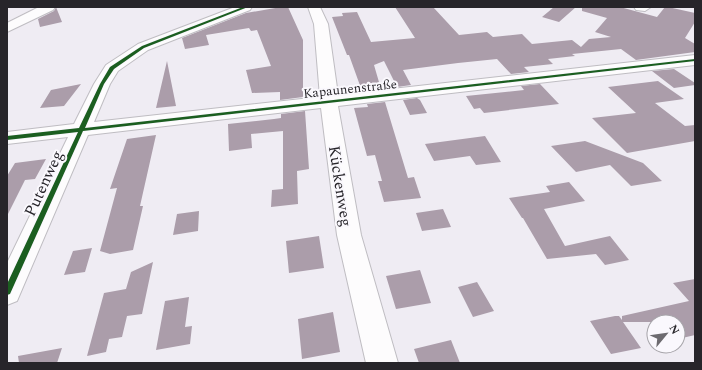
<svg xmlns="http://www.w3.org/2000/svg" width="702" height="370" font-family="Spectral,serif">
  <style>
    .building { fill: #ab9daa }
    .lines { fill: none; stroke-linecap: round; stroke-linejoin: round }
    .minor-casing { stroke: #bfbdc2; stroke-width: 2 }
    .minor { fill: #fdfcfd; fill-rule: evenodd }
    .cycleway-casing { stroke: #faf8fd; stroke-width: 2 }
    .cycleway { fill: #1b5e20; fill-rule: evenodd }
    .labels { text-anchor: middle; stroke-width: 4; stroke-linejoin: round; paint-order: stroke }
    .far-street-label { font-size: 13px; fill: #27252a; stroke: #faf8fd }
    .street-label { font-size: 16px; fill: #27252a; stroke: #faf8fd }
  </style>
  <rect width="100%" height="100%" fill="#efecf3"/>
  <path class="building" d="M56,7L62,22L40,27L38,19L54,11Z
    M281,7H288L303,40V97L280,100V92L252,93L246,70L271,66L257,30L251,31L249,28L206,35L209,45L185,49L182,38L246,13Z
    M395,7H433L459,35L487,32L493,37L522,34L532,44L572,40L581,47L589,39L611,37L595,32L607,18L582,11V7H620L657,17L665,7H668L695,13V22L685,38L695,44V52L636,60L621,49L572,54L575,56L548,59L553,64L524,67L529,72L511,74L497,59L458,63L403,70L411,85L397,87L384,61L374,65L381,89L362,91L349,55H347L332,17L343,16L342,13L357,12L371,42L415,38Z
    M554,7H576L559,22L542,17Z
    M167,61L176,106L156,108Z
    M674,69L695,83V85L674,88L652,71Z
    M658,81L684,99L655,103L685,126L695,125V141L627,153L592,118L636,113L608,87Z
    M81,84L64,106L40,108L51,90Z
    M540,84L559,104L484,113L480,108L474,109L466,96L524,90L521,86Z
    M417,98L420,100L427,113L410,115L403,100Z
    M385,102L408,178L414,177L421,198L384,202L378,181H382L375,155L367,156L354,108L368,107L367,104Z
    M305,111L309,169L297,171L298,204L271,207L272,190L283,189V131L251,134L252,148L229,151L228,124L274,119L281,118V114Z
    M156,135L140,206H143L133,250L110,254L100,251L117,188L110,189L127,139Z
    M485,136L501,162L476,165L470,156L434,161L425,144Z
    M585,141L643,163L662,181L631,186L610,165L576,172L551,146Z
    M46,159L35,179L25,180L7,216V176L15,163Z
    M569,182L585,201L544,209L565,246L610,236L629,260L605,265L596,254L547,259L523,218H522L509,198L550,192L546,186Z
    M443,209L451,227L422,231L416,213Z
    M199,211L198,231L173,235L177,214Z
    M319,236L324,268L289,273L286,241Z
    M92,248L85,272L64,275L73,251Z
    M153,262L142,314L127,316L122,337L109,339L106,352L87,356L104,293L126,289L131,272Z
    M420,270L431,303L396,309L386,276Z
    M695,279V335L678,339V322H623L641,348L611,354L590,321L615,316H619L622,320V316L689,301L673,283Z
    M477,282L494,311L473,317L458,287Z
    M189,297L185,327L192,326L190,344L156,350L165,301Z
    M333,312L340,352L302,359L298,319Z
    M451,340L460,363H419L414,349Z
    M62,348L57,363H19L18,356Z"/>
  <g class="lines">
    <g class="minor-casing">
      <path id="minor" d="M39,7H55L53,10L7,32V23Z
        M235,7H252L250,10L148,50L118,71L110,84L94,122L320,97L314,24L308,7H320L328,24L338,95L695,55V65L338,106L361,235L398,363H366L337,235L321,108L88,135L17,301L7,305V263L68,137L7,144V132L74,124L94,84L106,65L138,44Z
        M634,7H651L645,11L636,10Z"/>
    </g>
    <use href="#minor" class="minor"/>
    <g class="cycleway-casing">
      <path id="cycleway" d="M243,7H248L144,48L114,69L104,84L85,128L695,59V61L83,131L10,294L7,295V284L78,132L7,140V136L79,128L100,84L110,67L142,46Z"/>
    </g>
    <use href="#cycleway" class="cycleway"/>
  </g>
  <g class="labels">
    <g class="far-street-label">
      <text transform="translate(350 88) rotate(-6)" y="5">Kapaunenstraße</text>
    </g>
    <g class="street-label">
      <text transform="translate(43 183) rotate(-65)" y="6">Putenweg</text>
      <text transform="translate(341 186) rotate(81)" y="6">Kückenweg</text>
    </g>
  </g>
  <rect width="702" height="370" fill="none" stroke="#27252a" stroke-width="16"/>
  <g transform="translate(666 334) rotate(61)"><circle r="19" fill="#faf8fd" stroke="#a6a4a9"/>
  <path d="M0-3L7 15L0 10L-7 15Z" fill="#6d6b70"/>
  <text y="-6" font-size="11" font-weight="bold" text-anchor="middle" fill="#27252a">N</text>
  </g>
</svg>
